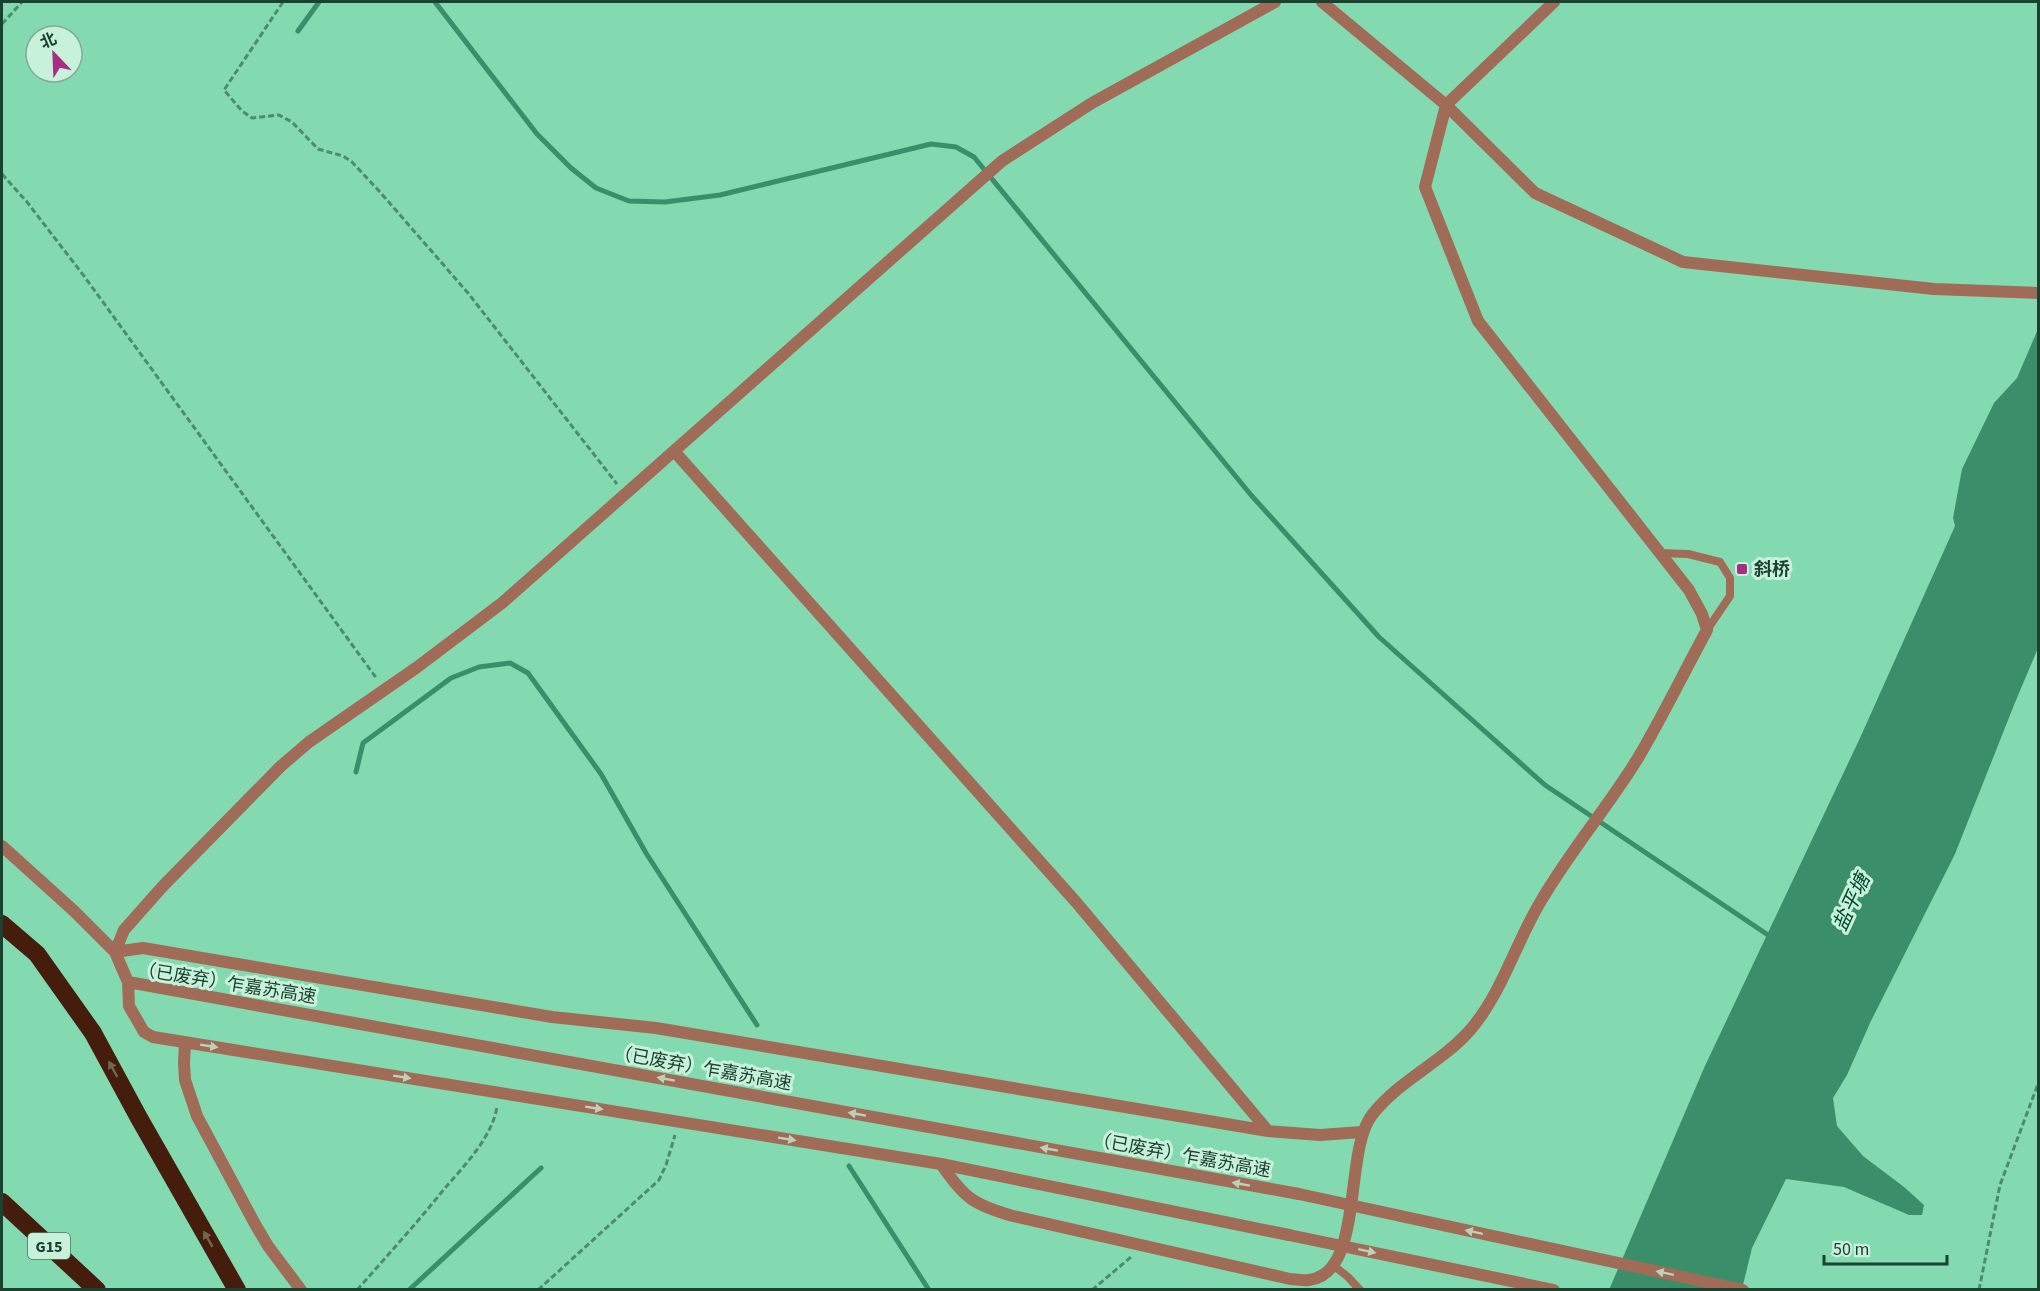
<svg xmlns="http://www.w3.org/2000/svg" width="2040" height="1291" font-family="'Source Sans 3','Noto Sans SC',sans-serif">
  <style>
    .water { fill: #3b8e6a }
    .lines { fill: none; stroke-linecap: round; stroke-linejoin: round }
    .stream { stroke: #3b8e6a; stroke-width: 5 }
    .path { stroke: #4e8b6e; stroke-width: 3; stroke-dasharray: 6 3; stroke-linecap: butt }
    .service { stroke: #a06b57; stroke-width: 8 }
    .minor { stroke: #a06b57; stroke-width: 12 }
    .tertiary { stroke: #a06b57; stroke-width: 12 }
    .motorway { stroke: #441d0c; stroke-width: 18 }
    .minor-bridge { stroke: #a06b57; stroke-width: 12 }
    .oneway { fill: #bed0ba }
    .oneway2 { fill: #726754 }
    .poi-dot { fill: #a72e84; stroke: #c8f1db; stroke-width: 2 }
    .labels { text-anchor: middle; stroke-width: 6; stroke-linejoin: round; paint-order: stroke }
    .shield { fill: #c8f1db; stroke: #507663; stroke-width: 1.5 }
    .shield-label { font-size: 16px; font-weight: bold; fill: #1c4130 }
    .poi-label { font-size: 18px; font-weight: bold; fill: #1c4130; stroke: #c8f1db; text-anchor: start }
    .street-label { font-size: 18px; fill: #1c4130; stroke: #c8f1db }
    .water-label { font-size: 20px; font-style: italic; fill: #00482f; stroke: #c8f1db }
  </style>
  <rect width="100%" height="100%" fill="#83dab0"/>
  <path class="water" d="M2038,329V648L2014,705L1955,854L1870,1023L1847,1075L1833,1098L1837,1126L1863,1156L1904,1187L1924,1205L1922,1215H1909L1844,1187L1786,1179L1752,1248L1742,1289L1609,1290L1704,1068L1860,738L1955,526L1953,518L1962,469L1994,403L2017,378Z"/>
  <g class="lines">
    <path class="stream" d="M435,2L537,134L571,168L596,188L629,201L665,202L720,195L931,144L956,147L974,157L1251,495L1379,637L1545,785L1771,937
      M298,31L319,2
      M356,772L363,743L451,678L479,667L510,663L528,673L601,774L646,853L757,1025
      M849,1166L929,1290
      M409,1290L541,1168"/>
    <path class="path" d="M283,2L224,90L242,111L252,118L279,115L292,122L318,149L343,156L352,162L380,192L468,293L617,484
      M2,24L22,2
      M2,174L27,202L84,276L377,679
      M357,1290C387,1256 417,1223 445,1188C465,1165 492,1137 497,1107
      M538,1290L659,1180L666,1165L675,1135
      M1092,1290L1131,1257
      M1979,1290L2000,1185L2038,1084"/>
    <path class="service" d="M1660,553L1688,554L1720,562L1730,578V596L1707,630
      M1333,1265L1348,1277L1360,1290"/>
    <path class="minor" d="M674,451L1076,902L1268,1131
      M2,846L74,911L115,952L128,982L129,1006L144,1032L153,1037L941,1164L1289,1235
      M115,952L124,930L163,886L281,766L309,742L416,668L502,603L1002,161L1092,103L1275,2
      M115,952L143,948L552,1017L656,1028L1268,1131L1320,1135L1362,1132
      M128,982L1299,1194
      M185,1042L184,1063L185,1080L197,1116L255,1224L268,1246L301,1290"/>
    <path class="tertiary" d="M1322,2L1446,105L1535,193L1683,262L1934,289L2038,293
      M941,1164C964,1198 974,1205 1013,1216L1290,1279C1296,1279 1303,1281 1309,1280C1365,1273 1343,1152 1372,1115C1399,1080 1443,1062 1471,1029C1503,991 1516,942 1541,901C1570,851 1608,807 1638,758C1663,716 1684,672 1707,630L1702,614L1689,590L1478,321L1425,187L1446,105L1554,2"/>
    <path class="motorway" d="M2,924L37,954L93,1033L139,1118L237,1290
      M2,1202L97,1290"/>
    <path class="minor-bridge" d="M1299,1194L1743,1290
      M1289,1235L1554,1290"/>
  </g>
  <defs><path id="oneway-solid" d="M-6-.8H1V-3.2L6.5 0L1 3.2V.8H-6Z" transform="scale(1.5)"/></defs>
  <g class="oneway">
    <use href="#oneway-solid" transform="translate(209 1046) rotate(9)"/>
    <use href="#oneway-solid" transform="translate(402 1077) rotate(9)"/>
    <use href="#oneway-solid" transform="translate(666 1079) rotate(-170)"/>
    <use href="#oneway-solid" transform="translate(594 1108) rotate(9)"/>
    <use href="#oneway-solid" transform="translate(857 1114) rotate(-170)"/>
    <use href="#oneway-solid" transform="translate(787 1139) rotate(9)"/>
    <use href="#oneway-solid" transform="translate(1049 1149) rotate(-170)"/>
    <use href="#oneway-solid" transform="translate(1241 1184) rotate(-170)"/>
    <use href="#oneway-solid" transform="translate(1474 1232) rotate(-168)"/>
    <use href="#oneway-solid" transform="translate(1367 1251) rotate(12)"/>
    <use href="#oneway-solid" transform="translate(1665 1273) rotate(-168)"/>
  </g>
  <g class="oneway2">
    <use href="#oneway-solid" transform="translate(113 1069) rotate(-118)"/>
    <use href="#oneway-solid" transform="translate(208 1239) rotate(-120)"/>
  </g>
  <rect class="poi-dot" x="1736" y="563" width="12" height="12" rx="3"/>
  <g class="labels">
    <rect class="shield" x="28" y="1233" width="42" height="26" rx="4.5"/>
    <g class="shield-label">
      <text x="49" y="1252">G15</text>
    </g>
    <g class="poi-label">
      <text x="1754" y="575">斜桥</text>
    </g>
    <g class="street-label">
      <text transform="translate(227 983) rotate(9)" y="6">（已废弃）乍嘉苏高速</text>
      <text transform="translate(703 1068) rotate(10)" y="6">（已废弃）乍嘉苏高速</text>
      <text transform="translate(1182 1155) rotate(10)" y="6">（已废弃）乍嘉苏高速</text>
    </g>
    <g class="water-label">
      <text transform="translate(1851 902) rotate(-65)" y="7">盐平塘</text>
    </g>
  </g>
  <rect width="2040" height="1291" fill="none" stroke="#1c4130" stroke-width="6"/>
  <g transform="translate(54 54) rotate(337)"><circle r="28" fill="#c8f1db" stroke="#83ab97" stroke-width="1.5"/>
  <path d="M0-4.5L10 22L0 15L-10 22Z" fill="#a72e84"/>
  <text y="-9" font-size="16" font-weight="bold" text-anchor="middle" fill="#1c4130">北</text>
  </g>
  <path d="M1824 1255v9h123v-9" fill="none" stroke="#1c4130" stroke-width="3"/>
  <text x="1833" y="1255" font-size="18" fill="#1c4130" stroke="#c8f1db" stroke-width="4.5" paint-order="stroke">50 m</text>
</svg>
